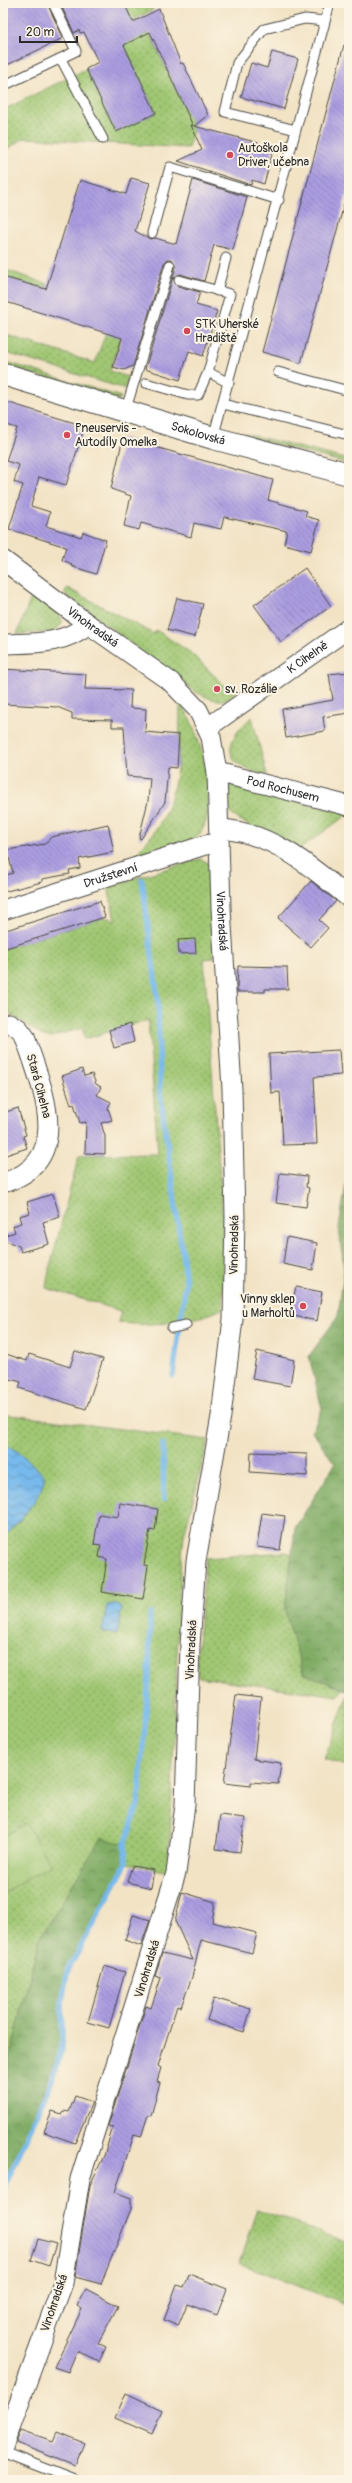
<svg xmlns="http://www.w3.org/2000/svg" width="352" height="2483" font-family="Pangolin,sans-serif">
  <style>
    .grass { fill: url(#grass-dots); stroke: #66794f }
    .forest { fill: url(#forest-crowns); stroke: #566c48 }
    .pitch { fill: #a0c773; stroke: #66794f }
    .water { fill: url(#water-waves); stroke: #51728c }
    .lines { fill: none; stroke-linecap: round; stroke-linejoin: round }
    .stream { stroke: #77b9ec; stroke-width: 5.5 }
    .building { fill: url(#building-back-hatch) }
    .lane-casing { stroke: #494742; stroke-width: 11 }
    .street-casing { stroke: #494742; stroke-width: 21 }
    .secondary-casing { stroke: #494742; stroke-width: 24 }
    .lane { stroke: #fff; stroke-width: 9 }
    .street { stroke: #fff; stroke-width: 19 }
    .secondary { stroke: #fff; stroke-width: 22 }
    .poi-dot { fill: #d1495b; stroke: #fcf5e5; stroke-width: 1.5 }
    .labels { text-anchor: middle; stroke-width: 4; stroke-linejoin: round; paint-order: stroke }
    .poi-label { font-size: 12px; fill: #2b2b2b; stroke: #fcf5e5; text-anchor: start }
    .street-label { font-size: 12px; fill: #2b2b2b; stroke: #fcf5e5 }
  </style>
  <defs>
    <pattern id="grass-dots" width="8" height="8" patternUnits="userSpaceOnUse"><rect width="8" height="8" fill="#a0c773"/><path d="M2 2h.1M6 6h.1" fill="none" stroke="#83a25f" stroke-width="1.8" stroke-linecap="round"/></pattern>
    <pattern id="forest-crowns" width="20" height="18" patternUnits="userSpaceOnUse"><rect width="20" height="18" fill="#80ac65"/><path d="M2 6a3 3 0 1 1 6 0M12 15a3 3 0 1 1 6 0" fill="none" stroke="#698c53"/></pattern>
    <pattern id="water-waves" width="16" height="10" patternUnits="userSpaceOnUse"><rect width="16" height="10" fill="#77b9ec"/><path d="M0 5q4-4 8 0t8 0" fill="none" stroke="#6297bf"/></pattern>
    <pattern id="building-back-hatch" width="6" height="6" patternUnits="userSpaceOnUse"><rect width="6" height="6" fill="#ab9de1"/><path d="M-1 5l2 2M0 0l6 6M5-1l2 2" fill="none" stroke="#8b80b7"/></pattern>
  </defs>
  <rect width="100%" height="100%" fill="#fcf5e5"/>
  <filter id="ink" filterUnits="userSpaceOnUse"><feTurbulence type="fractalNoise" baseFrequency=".025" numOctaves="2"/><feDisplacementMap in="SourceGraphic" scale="8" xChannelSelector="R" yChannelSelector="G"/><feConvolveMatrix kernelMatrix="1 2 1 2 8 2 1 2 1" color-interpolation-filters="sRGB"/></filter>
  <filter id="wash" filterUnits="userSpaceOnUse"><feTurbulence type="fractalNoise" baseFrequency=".012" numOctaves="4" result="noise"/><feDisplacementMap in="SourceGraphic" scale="16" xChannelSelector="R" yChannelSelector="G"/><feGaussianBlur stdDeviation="0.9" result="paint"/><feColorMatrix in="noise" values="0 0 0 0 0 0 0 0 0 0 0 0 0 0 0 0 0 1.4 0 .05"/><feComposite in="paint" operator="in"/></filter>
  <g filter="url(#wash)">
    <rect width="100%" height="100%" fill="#f2e3c5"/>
    <path class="grass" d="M124,3H150L153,10L135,19L142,34H150L194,127L188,148L24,138L3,152V110L86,69L116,131L156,113L126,49L123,51L128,11Z
      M3,269L47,284L46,289L5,277L3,284Z
      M108,327L123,331L110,371L128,377L125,389L3,352V334L95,363Z
      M3,361L121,397L119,400L3,365Z
      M244,433L349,460V464L248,437Z
      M67,588L154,634L156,630L191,653L225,686L238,689L234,692L235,697C219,704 209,699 194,691L64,593Z
      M33,593C44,601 62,609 62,624L53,632L17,634Z
      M180,702C200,727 228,824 189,843C174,850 153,852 136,856C143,844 154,835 160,823C181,786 179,744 180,702Z
      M252,717L267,775C225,767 219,745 252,717Z
      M231,785L348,814L300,849L253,828L232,815C227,806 223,793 231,785Z
      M200,859L208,863L212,873L214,958L204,959L223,1222V1308C200,1322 144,1328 118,1322L121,1311L46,1288L48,1275L79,1155L158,1154L148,1020L85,1039L82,1028L51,1037L43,1036L10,1014L3,993V949L105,917L115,920L108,886Z
      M3,1414L208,1440L184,1536L180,1572L169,1872L91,1855L39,1940L3,2086Z
      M285,1552L292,1554L285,1610L303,1673L343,1689L338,1696L198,1677L197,1653L206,1558Z
      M349,1691V1767L324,1759Z
      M257,2209L349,2243V2306L239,2263Z"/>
    <path class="forest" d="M349,1166V1691L303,1673L285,1610L295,1528L335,1464L312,1431L322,1409L309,1356L338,1316L344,1271L339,1227Z
      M101,1838L125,1844L126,1864L67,1972L62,2002V2046L3,2191V2086L39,1940Z"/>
    <path class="pitch" d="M26,1823L51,1865L3,1893V1837Z"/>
    <path class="water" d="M3,1443L20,1453L44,1475C46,1495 16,1523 3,1539Z
      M115,1604L122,1608L117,1635L102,1632L107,1605Z"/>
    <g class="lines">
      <path class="stream" d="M142,880L158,1000L160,1092L186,1281L173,1376
        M163,1444L164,1499
        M3,2190L54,2076L62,2046V2002L67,1972L126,1864L125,1844L138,1805L149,1678L150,1613"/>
    </g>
    <g id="blocks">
      <path class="building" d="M3,3H47L63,38L3,67Z
        M60,3H124L133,22L159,9L181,64L183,63L208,115L194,126L274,147L264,184L252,180L251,185L178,161L202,150L191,125L193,126L150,32L124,45L156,113L116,132L86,69L98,62L84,32L80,33L79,30L74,33Z
        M344,45L349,46V186L301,363L262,352Z
        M272,52L298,59L284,109L241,97L251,63L267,68Z
        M131,178L150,183L135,231L150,239L155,238L176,244L193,180L247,197L233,250L214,245L204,281L180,274L173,278L177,286L200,292L196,305L217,311L203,356L189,351L180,380L145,369L176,267L172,259H168L164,263L133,366L124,370L113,367L122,338L3,301V277L46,289L80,180L126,194Z
        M3,401L78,424L77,426L84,429L66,485L39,477L31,506L50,512L46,526L81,537L83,532L106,540L96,574L71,566L72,564L62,560L66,547L9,529L23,485L14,482L19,465L6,461L17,428L3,424Z
        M123,438L273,480L268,500L307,511L305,516L319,520L311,551L284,544L287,531L224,517L221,529L194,523L191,537L141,523L139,530L124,526L131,496L111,489Z
        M305,568L331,606L281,642L254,605Z
        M177,598L203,604L195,637L167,630Z
        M3,669L86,674L85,689L131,690L130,708L146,709L145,732L179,735L177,768L168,767L165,802L141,839L139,838L148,801L150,778L127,776L124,727H112V720L72,719V713L57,707L3,704Z
        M349,672V713L323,717L325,731L286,738L282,709L333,700L329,674Z
        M108,824L114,852L79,859L80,868L69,870L70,874L42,879V882L3,892V876L13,873L7,850L45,844L51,837Z
        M311,881L336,901L319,920L328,928L311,947L278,918Z
        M100,901L105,917L3,949V931Z
        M195,939L196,953L179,954L178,940Z
        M238,966L287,967L288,989H265V992H237Z
        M130,1024L134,1042L114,1048L109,1030Z
        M339,1050L341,1075L314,1077L317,1144L283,1145L280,1092L271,1093L269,1054Z
        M82,1069L84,1076L92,1074L96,1084L101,1087L97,1095L111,1102L108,1108L112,1120L101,1123L105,1136V1154L85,1153L86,1122L80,1123L74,1104L71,1105L62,1076Z
        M18,1108L26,1135L23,1136L27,1148L3,1156V1113Z
        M280,1173L307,1176L306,1187L309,1188L306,1207L276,1203Z
        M53,1194L60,1217L43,1222L49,1244L21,1252L19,1246L3,1240V1236L15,1232L13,1226L21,1223L19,1216L30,1213L27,1202Z
        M287,1237L317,1243L313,1270L283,1264Z
        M296,1287L322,1292L317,1321L289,1315Z
        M75,1351L103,1359L86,1409L19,1388L21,1382L3,1377V1353L27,1361L29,1354L70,1367Z
        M257,1351L294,1360L290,1386L252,1379Z
        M251,1452L307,1454V1476L250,1472Z
        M120,1503L158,1509L155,1531L150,1530L144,1565L148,1566L143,1599L102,1592L107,1559L99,1557L101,1545L94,1544L99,1514L118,1517Z
        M262,1513L285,1516L280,1550L257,1547Z
        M236,1695L261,1698L254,1759L281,1763L278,1784L251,1782V1786L224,1783Z
        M220,1815L245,1818L240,1852L216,1849Z
        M132,1866L154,1870L151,1888L127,1882Z
        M182,1892L215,1902L212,1922L257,1933L252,1953L201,1940L192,1977L181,2007L177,2006L158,2066L161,2068L157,2081L160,2082L151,2116L148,2115L141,2137L134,2135L115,2192L131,2198V2209L101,2284L75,2277L90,2185L104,2156L113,2127L108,2126L146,2006L151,2008L161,1978L155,1976L162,1953L193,1960L175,1921Z
        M133,1915L150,1920L141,1946L125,1940Z
        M104,1966L125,1972L109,2028L88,2022Z
        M214,1998L251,2009L244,2032L207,2020Z
        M75,2096L92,2102L75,2143L44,2132L52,2111L62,2114L64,2111L69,2112Z
        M38,2239L56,2244L49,2266L31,2260Z
        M189,2274L227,2289L217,2315L187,2304L178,2326L164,2320L177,2285L184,2287Z
        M86,2289L118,2306L98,2343L106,2347L99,2362L77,2351L68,2372L54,2367L82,2309L77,2306Z
        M126,2393L162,2410L152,2434L115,2418Z
        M21,2430L53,2441L57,2432L84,2443L75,2466L16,2443Z"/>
    </g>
  </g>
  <g filter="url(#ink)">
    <use href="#blocks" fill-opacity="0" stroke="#494742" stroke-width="1"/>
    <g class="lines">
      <g class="lane-casing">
        <path id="lane" d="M61,59L103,139
          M3,86L76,51L53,3
          M296,130L225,112L237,63L264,29L305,19L325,21
          M152,233L170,167L279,200
          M179,280L230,294L208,372L229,383
          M217,291L226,258
          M278,372L349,391
          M146,383L188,395H198L208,372
          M223,404L349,435
          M125,412L170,265
          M213,438L330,3
          M172,1328L186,1325
          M3,2452L75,2480"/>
      </g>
      <g class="street-casing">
        <g id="street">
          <path id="s1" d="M3,560L88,624L171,682L198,710L211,737L217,772L221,908L232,1089L235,1217L233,1319L221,1416L196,1561L190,1645L185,1805L176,1873L80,2179L63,2283L3,2447"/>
          <path d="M3,644C33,643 64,645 88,624"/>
          <path id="s2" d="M207,728L349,628"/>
          <path id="s3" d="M217,772L349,806"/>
          <path d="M219,829C270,831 311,866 349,898"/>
          <path id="s4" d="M3,910L205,845L219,843"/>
          <path d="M3,1183C76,1161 42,1088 25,1037L19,1029L9,1023"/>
        </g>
      </g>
      <g class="secondary-casing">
        <g id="secondary">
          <path id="s5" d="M3,374L213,438L349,474"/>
        </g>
      </g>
      <use href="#lane" class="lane"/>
      <use href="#street" class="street"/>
      <use href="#secondary" class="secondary"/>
    </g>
  </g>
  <g class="poi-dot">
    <circle cx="230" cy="155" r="4"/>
    <circle cx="187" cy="331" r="4"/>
    <circle cx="67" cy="435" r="4"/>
    <circle cx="217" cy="689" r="4"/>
    <circle cx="303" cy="1306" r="4"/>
  </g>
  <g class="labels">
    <g class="poi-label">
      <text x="238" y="152">Autoškola<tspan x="238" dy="14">Driver, učebna</tspan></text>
      <text x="195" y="328">STK Uherské<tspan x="195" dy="14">Hradiště</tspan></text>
      <text x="75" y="432">Pneuservis -<tspan x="75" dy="14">Autodíly Omelka</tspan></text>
      <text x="225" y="693">sv. Rozálie</text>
      <text x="295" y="1303" text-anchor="end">Vinny sklep<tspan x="295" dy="14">u Marholtů</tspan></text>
    </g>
    <g class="street-label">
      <text dy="4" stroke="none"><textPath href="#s5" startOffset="204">Sokolovská</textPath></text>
      <text dy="4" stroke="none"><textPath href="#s1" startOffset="112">Vinohradská</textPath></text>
      <text dy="4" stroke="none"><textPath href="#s2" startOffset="123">K Cihelně</textPath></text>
      <text dy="4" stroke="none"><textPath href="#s3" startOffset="68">Pod Rochusem</textPath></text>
      <text dy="4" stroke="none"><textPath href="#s4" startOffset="113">Družstevní</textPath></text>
      <text dy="4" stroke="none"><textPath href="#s1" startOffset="461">Vinohradská</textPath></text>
      <text transform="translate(39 1086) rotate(75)" y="4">Stará Cihelna</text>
      <text transform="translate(234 1245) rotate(-89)" y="4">Vinohradská</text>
      <text transform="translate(191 1650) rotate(-87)" y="4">Vinohradská</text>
      <text transform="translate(147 1969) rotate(-73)" y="4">Vinohradská</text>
      <text transform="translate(54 2303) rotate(-71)" y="4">Vinohradská</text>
    </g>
  </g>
  <rect width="352" height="2483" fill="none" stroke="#fcf5e5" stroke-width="16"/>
  <path d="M20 36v6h57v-6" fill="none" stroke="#2b2b2b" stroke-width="2"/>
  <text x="26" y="36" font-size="12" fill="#2b2b2b" stroke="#fcf5e5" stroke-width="3" paint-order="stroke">20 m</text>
</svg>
